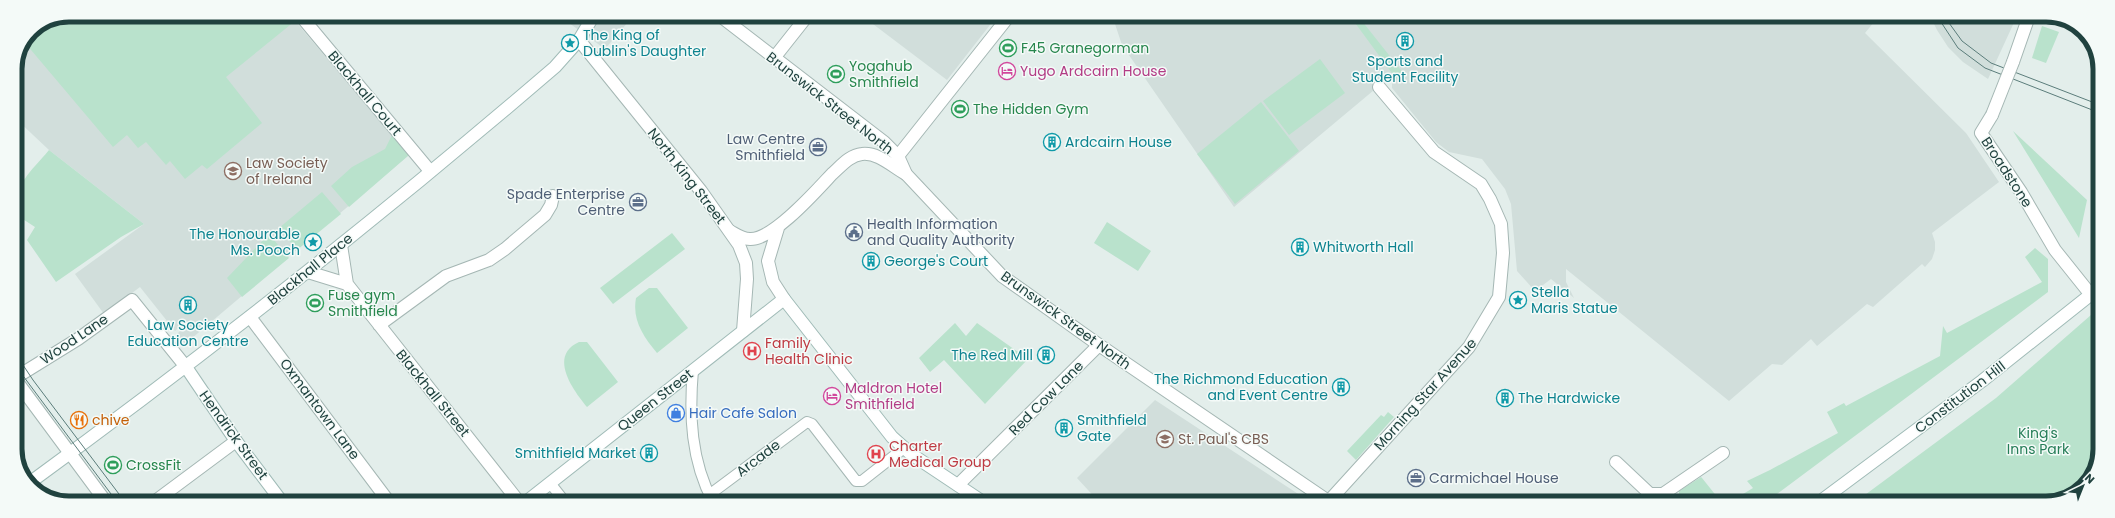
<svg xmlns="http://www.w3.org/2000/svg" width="2115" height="518" font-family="Poppins,sans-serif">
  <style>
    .built { fill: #d1dedb }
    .green { fill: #b9e2cc }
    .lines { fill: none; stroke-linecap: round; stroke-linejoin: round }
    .pedestrian-casing { stroke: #a5b7b4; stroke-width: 12 }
    .minor-casing { stroke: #a5b7b4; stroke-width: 14 }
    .tertiary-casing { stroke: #a5b7b4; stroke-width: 14 }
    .secondary-casing { stroke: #a0bbb7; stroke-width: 14 }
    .pedestrian { stroke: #fff; stroke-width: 10 }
    .minor { stroke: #fff; stroke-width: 12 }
    .tertiary { stroke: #fff; stroke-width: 12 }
    .secondary { stroke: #fff; stroke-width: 12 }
    .tram { stroke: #5b7d7b; stroke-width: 1 }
    .minor-bridge-casing { stroke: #a5b7b4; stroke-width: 14; stroke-linecap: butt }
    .minor-bridge { stroke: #fff; stroke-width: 12 }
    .labels { text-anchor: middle; stroke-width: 3; stroke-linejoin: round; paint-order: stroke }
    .culture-label { font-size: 14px; fill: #0d838f; stroke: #f4faf8; text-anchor: start }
    .leisure-label { font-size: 14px; fill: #27864d; stroke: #f4faf8; text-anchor: start }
    .hotel-label { font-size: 14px; fill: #b23c85; stroke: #f4faf8; text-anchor: start }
    .street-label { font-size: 14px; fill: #20423f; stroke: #f4faf8 }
    .service-label { font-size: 14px; fill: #4e5e75; stroke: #f4faf8; text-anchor: end }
    .education-label { font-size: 14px; fill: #785e54; stroke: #f4faf8; text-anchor: start }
    .health-label { font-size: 14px; fill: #be3a42; stroke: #f4faf8; text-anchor: start }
    .shop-label { font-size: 14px; fill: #366cbe; stroke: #f4faf8; text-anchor: start }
    .food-label { font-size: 14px; fill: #c56008; stroke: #f4faf8; text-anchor: start }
    .park-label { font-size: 14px; fill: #267e58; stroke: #f4faf8 }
    .rim { fill: none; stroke: #20423f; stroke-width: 5 }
  </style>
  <rect width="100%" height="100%" fill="#e3eeeb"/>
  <path class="built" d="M69,15H290L409,155L185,344L177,334L180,331L178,328L175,331L140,287L104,314L75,274L144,224L49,150L15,118V69L31,31Z
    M558,15H634L605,49Z
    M861,15L997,16L947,80Z
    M1121,16H1879L1865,33L1966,133L1999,182L1932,233L1935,242V250L1932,259L1925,267L1922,264L1873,307L1867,304L1817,346L1811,339L1782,365L1772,364L1729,401L1566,269V282L1574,298L1551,279L1535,291L1517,271L1511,204L1505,189L1482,159L1449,152L1436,142L1392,88V75L1234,207L1122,45L1115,24Z
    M1930,16H2017L1988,79L1963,62L1948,47L1937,30Z
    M1155,400L1312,503L1099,502L1077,478Z"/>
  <path class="green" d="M69,15H290L295,21L226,77L262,123L207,169L202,165L185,179L170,161L166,165L146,142L138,148L127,135L113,147L26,44L31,31Z
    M1350,16H1358L1404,74L1397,80Z
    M2042,26L2059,32L2046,63L2032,58Z
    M1320,59L1345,93L1289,135L1263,101Z
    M1261,102L1299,151L1235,204L1197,154Z
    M2013,131L2087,200L2079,238Z
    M392,135L409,155L349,207L331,186L352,167L385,149Z
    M49,150L144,224L121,237L56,282L27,240L35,227L15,214C15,182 30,173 49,150Z
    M322,192L341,214L297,250L279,228Z
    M1107,222L1151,251L1138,271L1094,243Z
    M672,233L685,249L613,304L600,288Z
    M269,234L289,258L242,297L227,278Z
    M2035,248L2048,259V292L1765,503H1728L1753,488L1747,481L1770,470L1838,433L1827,412L1844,403L1846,406L1940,356L1943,326L1947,333L2042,282L2025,257Z
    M649,288H657L688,328L657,353C643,336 632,320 636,298Z
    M2099,308V459L2081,490L2046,503H1854L1996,398Z
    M955,323L966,336L977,323L1028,359L985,404L944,360L930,372L919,358Z
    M579,342H587L618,382L587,407C573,390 548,356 579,342Z
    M1388,412L1394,417L1356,460L1347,451L1381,415L1384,417Z
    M1701,477L1702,478L1722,503H1684L1679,497V491Z"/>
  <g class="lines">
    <g class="pedestrian-casing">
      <path id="pedestrian" d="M693,370C689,415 691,461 713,502
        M550,483L565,502
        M709,495L807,422L812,424L856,481H862L904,448"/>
    </g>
    <g class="minor-casing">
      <path id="minor" d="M300,15L430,171
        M774,58L808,15
        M2013,62L2029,16
        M1992,115L1981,133L2021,192L2055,250L2091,295
        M898,156L1009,16
        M778,228L768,261L773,282L784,299
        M730,231C737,235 742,239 750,239C773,240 816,191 832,174C841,166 850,155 862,154C878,152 893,167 906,174
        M341,245L347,284L519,502
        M308,272L347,284
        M250,317L389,502
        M379,325L446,276L489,260L505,249L545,215L551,205L553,196
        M15,378L78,339L132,300L186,367
        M15,379L106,502
        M1616,462L1650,494H1663L1668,503
        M958,485L1099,345
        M1663,494L1723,453
        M1329,501L1469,347L1499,297L1503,253L1501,224L1490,199L1481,184L1434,152L1379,87
        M154,502L236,441
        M959,502L970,494"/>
    </g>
    <g class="tertiary-casing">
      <path id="tertiary" d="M719,15L884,142L898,156L906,174L1002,276L1099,345L1331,503
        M579,40L701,191L739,245L746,263L747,279L743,331"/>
    </g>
    <g class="secondary-casing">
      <path id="secondary" d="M186,367L236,441L282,502
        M28,484C209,352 385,213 555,67L579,40L594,15
        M526,502L784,299L892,437L911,454L983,502
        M1818,503L1982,381L2099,288"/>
    </g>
    <use href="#pedestrian" class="pedestrian"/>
    <use href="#minor" class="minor"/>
    <use href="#tertiary" class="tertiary"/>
    <use href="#secondary" class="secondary"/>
    <path class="tram" d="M1937,16L1958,48L1985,68L2100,113
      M1944,16L1962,41L1991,63L2100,105
      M15,353L33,380L125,502
      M15,365L117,502"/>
    <g class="minor-bridge-casing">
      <path id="minor-bridge" d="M1992,115L2013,62"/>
    </g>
    <use href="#minor-bridge" class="minor-bridge"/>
  </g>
  <defs>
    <g id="building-ring" transform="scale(0.9)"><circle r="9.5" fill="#f4faf8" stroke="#0f9aa8" stroke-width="1.5"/><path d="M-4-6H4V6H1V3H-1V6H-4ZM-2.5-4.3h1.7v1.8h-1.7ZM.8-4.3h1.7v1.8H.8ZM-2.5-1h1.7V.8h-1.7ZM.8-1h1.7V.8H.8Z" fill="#0f9aa8"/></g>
    <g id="sight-ring" transform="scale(0.9)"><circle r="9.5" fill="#f4faf8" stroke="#0f9aa8" stroke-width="1.5"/><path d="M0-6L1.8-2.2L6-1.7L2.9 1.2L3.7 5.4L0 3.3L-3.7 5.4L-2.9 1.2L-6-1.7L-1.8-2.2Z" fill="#0f9aa8"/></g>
    <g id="stadium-ring" transform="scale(0.9)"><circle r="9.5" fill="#f4faf8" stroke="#2e9e5b" stroke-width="1.5"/><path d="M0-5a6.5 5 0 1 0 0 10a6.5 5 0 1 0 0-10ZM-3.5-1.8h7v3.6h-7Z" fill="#2e9e5b"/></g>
    <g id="hotel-ring" transform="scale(0.9)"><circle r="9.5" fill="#f4faf8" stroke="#d1479c" stroke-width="1.5"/><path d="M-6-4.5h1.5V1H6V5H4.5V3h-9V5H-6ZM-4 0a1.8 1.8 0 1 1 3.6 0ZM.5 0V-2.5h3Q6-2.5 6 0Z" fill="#d1479c"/></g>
    <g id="office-ring" transform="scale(0.9)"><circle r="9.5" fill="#f4faf8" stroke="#5c6f8a" stroke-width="1.5"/><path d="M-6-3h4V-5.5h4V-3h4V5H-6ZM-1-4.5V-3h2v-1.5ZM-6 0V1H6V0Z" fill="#5c6f8a"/></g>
    <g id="university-ring" transform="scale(0.9)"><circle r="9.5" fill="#f4faf8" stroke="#8d6e63" stroke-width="1.5"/><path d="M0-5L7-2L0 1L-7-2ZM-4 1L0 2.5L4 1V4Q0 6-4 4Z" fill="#8d6e63"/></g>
    <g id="civic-ring" transform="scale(0.9)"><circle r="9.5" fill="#f4faf8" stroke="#5c6f8a" stroke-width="1.5"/><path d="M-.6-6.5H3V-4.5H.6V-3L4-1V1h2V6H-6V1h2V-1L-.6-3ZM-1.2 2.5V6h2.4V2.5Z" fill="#5c6f8a"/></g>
    <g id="hospital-ring" transform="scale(0.9)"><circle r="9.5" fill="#f4faf8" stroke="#e0444e" stroke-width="1.5"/><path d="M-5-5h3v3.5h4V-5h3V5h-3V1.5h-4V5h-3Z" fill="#e0444e"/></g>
    <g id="shop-ring" transform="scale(0.9)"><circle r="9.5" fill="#f4faf8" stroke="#3f7fe0" stroke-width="1.5"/><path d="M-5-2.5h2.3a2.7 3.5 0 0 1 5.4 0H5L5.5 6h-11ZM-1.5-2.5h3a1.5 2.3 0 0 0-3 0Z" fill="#3f7fe0"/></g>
    <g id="restaurant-ring" transform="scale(0.9)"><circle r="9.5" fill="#f4faf8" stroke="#e8710a" stroke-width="1.5"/><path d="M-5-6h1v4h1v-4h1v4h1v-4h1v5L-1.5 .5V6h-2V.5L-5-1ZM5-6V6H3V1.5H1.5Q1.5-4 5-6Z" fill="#e8710a"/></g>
    <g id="school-ring" transform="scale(0.9)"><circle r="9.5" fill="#f4faf8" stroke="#8d6e63" stroke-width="1.5"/><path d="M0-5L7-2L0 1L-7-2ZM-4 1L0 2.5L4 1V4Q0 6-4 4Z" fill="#8d6e63"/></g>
  </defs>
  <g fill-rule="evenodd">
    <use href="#building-ring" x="1405" y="41"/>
    <use href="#sight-ring" x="570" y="43"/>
    <use href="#stadium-ring" x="1008" y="48"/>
    <use href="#hotel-ring" x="1007" y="71"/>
    <use href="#stadium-ring" x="836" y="74"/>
    <use href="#stadium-ring" x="960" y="109"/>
    <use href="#building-ring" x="1052" y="142"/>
    <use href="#office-ring" x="818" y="147"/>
    <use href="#university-ring" x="233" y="171"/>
    <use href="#office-ring" x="638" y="202"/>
    <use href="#civic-ring" x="854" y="232"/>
    <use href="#sight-ring" x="313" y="242"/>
    <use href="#building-ring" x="1300" y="247"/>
    <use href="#building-ring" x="871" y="261"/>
    <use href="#sight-ring" x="1518" y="300"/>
    <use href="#stadium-ring" x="315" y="303"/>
    <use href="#building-ring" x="188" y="305"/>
    <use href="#hospital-ring" x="752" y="351"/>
    <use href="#building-ring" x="1046" y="355"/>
    <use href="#building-ring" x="1341" y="387"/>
    <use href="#hotel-ring" x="832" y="396"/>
    <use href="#building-ring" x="1505" y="398"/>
    <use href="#shop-ring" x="676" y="413"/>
    <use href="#restaurant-ring" x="79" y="420"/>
    <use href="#building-ring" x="1064" y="428"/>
    <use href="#school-ring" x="1165" y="439"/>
    <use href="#building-ring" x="649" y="453"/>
    <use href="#hospital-ring" x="876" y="454"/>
    <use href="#stadium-ring" x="113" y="465"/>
    <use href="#office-ring" x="1416" y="478"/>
  </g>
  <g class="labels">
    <g class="culture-label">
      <text x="583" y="40">The King of<tspan x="583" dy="16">Dublin's Daughter</tspan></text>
      <text x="1405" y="66" text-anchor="middle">Sports and<tspan x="1405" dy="16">Student Facility</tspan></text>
      <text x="1065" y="147">Ardcairn House</text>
      <text x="300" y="239" text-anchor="end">The Honourable<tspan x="300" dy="16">Ms. Pooch</tspan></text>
      <text x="1313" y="252">Whitworth Hall</text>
      <text x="884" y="266">George's Court</text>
      <text x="1531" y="297">Stella<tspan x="1531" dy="16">Maris Statue</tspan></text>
      <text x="188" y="330" text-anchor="middle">Law Society<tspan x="188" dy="16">Education Centre</tspan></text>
      <text x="1033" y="360" text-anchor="end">The Red Mill</text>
      <text x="1328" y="384" text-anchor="end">The Richmond Education<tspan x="1328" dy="16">and Event Centre</tspan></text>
      <text x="1518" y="403">The Hardwicke</text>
      <text x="1077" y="425">Smithfield<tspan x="1077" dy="16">Gate</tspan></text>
      <text x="636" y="458" text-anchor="end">Smithfield Market</text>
    </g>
    <g class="leisure-label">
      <text x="1021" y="53">F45 Granegorman</text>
      <text x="849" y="71">Yogahub<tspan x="849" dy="16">Smithfield</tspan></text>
      <text x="973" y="114">The Hidden Gym</text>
      <text x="328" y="300">Fuse gym<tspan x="328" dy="16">Smithfield</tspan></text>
      <text x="126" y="470">CrossFit</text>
    </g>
    <g class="hotel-label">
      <text x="1020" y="76">Yugo Ardcairn House</text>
      <text x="845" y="393">Maldron Hotel<tspan x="845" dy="16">Smithfield</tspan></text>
    </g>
    <g class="street-label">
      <text transform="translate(365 93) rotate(50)" y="5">Blackhall Court</text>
      <text transform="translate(830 103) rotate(38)" y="5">Brunswick Street North</text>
      <text transform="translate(2007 172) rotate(57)" y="5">Broadstone</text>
      <text transform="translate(687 176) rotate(52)" y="5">North King Street</text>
      <text transform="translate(310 269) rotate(-39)" y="5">Blackhall Place</text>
      <text transform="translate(1066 320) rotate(36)" y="5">Brunswick Street North</text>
      <text transform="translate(74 339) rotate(-34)" y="5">Wood Lane</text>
      <text transform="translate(433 393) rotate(51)" y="5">Blackhall Street</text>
      <text transform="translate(1425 394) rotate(-48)" y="5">Morning Star Avenue</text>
      <text transform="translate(1960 397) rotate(-37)" y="5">Constitution Hill</text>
      <text transform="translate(1046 398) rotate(-45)" y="5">Red Cow Lane</text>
      <text transform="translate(655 400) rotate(-38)" y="5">Queen Street</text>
      <text transform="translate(320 409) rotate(53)" y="5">Oxmantown Lane</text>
      <text transform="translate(234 435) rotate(54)" y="5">Hendrick Street</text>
      <text transform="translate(758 458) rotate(-37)" y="5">Arcade</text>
    </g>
    <g class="service-label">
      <text x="805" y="144">Law Centre<tspan x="805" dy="16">Smithfield</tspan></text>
      <text x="625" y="199">Spade Enterprise<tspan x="625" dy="16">Centre</tspan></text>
      <text x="867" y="229" text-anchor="start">Health Information<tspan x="867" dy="16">and Quality Authority</tspan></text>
      <text x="1429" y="483" text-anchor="start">Carmichael House</text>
    </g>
    <g class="education-label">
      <text x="246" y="168">Law Society<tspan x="246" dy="16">of Ireland</tspan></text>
      <text x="1178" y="444">St. Paul's CBS</text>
    </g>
    <g class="health-label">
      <text x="765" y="348">Family<tspan x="765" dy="16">Health Clinic</tspan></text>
      <text x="889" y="451">Charter<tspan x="889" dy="16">Medical Group</tspan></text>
    </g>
    <g class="shop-label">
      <text x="689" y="418">Hair Cafe Salon</text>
    </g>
    <g class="food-label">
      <text x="92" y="425">chive</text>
    </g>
    <g class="park-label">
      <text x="2038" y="438">King's<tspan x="2038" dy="16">Inns Park</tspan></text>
    </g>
  </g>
  <path d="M0 0H2115V518H0ZM69 22H2046A47 47 0 0 1 2093 69V449A47 47 0 0 1 2046 496H69A47 47 0 0 1 22 449V69A47 47 0 0 1 69 22Z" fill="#f4faf8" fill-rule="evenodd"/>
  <path class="rim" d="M69 22H2046A47 47 0 0 1 2093 69V449A47 47 0 0 1 2046 496H69A47 47 0 0 1 22 449V69A47 47 0 0 1 69 22Z"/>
  <g transform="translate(2083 486) rotate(43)" stroke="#f4faf8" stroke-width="3" paint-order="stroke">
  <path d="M0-3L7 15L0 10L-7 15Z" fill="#20423f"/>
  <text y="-6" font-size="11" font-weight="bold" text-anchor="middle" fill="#20423f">N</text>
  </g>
</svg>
